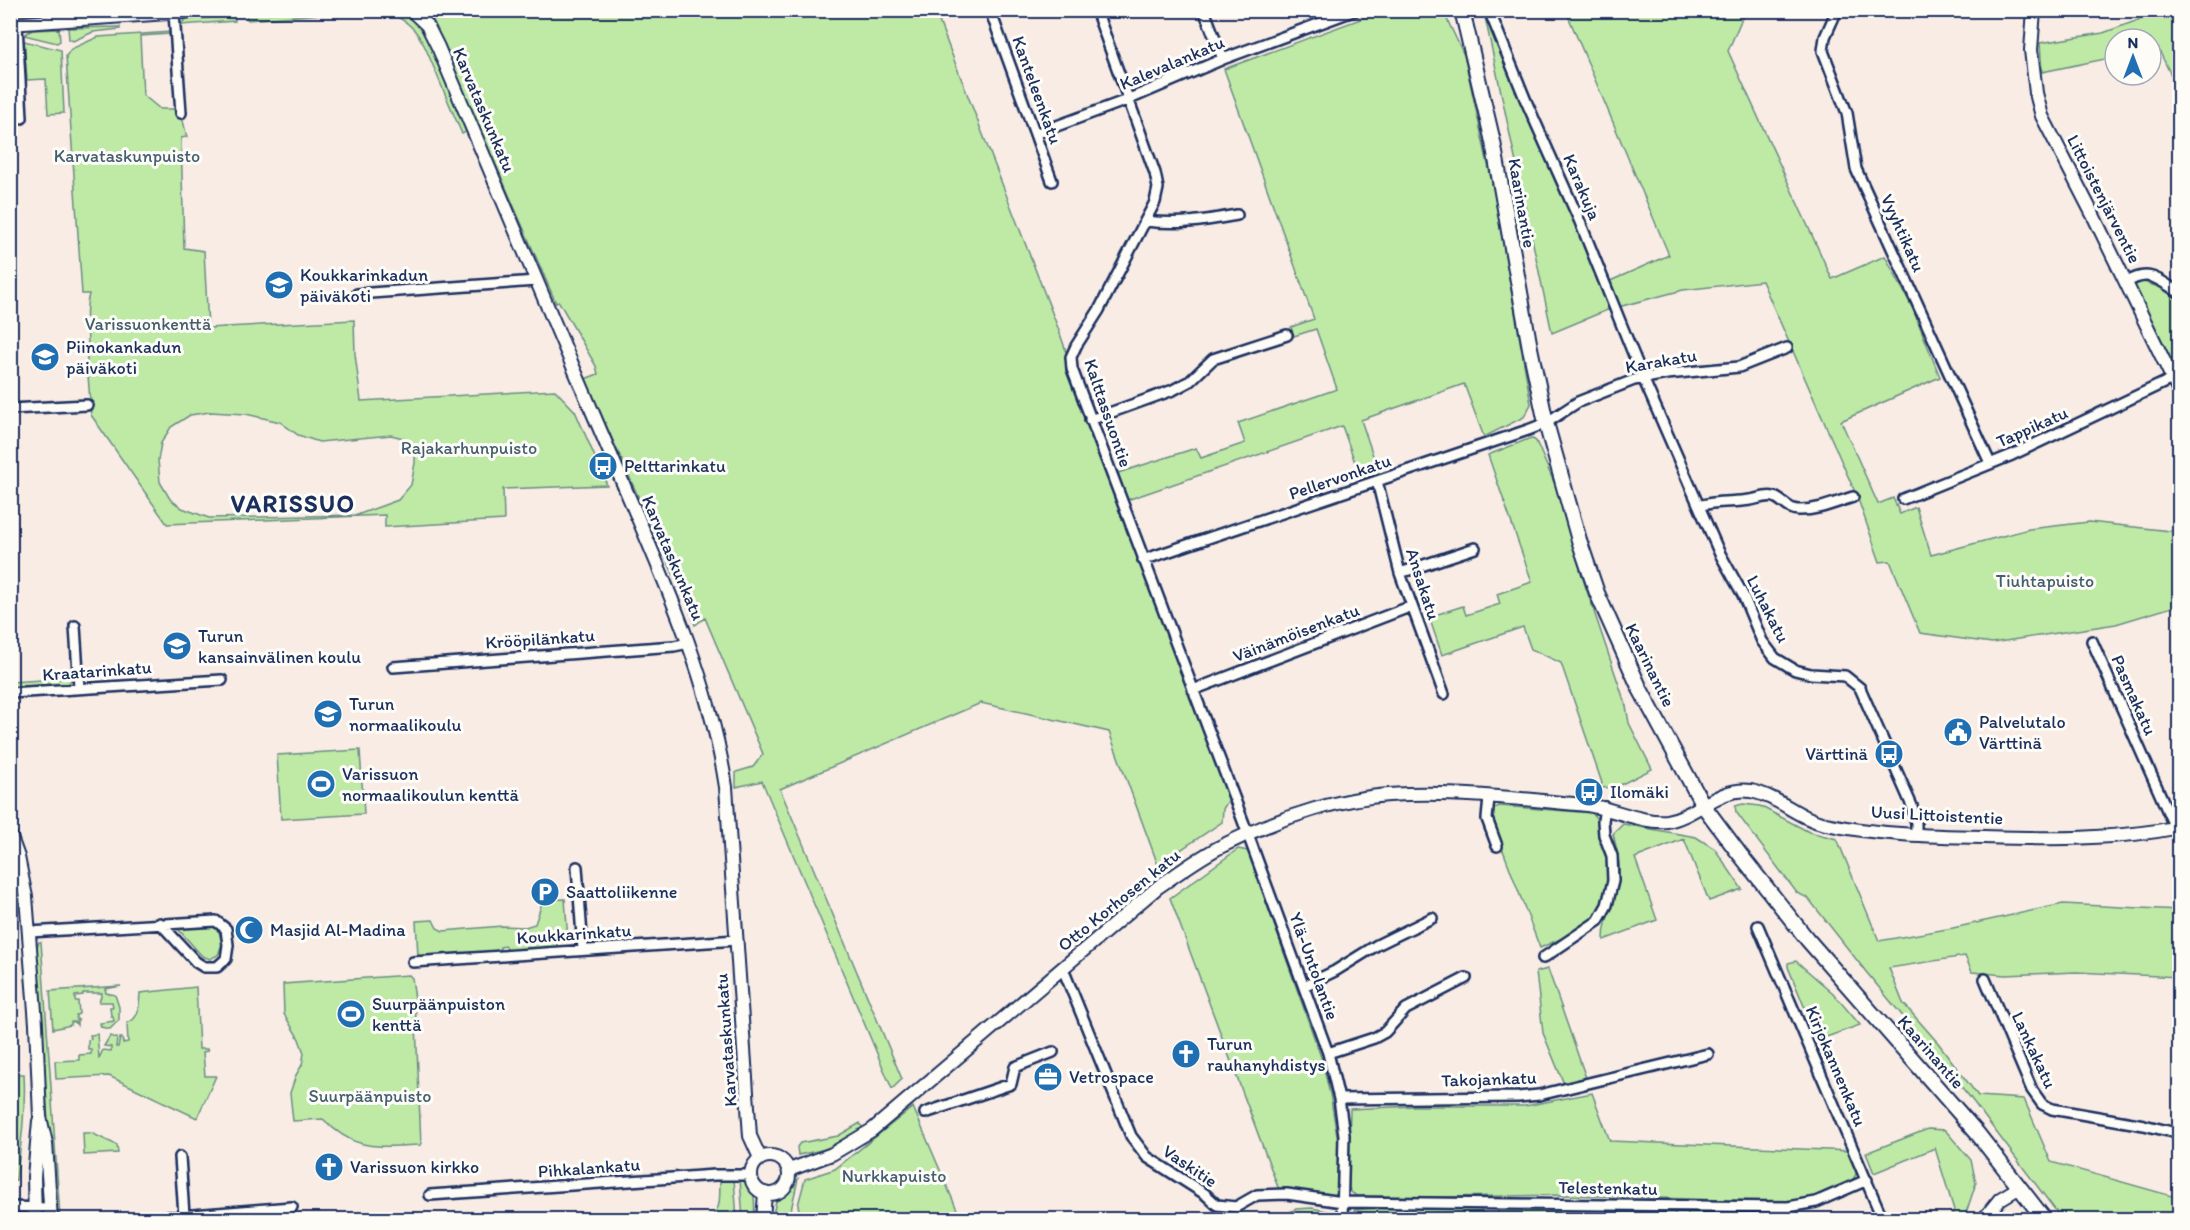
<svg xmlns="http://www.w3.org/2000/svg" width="2190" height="1230" font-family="Itim,sans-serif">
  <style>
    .green { fill: #beeaa6; stroke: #6c8c82; stroke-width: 1.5; fill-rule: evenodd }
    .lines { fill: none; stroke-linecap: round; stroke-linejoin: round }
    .minor-casing { stroke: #1b2f5e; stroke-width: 14 }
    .tertiary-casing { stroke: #1b2f5e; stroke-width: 16 }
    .secondary-casing { stroke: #1b2f5e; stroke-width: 18 }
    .minor { stroke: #fdfcf7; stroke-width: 9 }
    .tertiary { stroke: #fdfcf7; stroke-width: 12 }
    .secondary { stroke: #fdfcf7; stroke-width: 14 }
    .labels { text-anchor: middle; stroke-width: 6; stroke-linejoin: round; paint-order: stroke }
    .street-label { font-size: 18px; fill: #1b2f5e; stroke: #fdfcf7 }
    .park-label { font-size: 18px; fill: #445e70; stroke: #fdfcf7 }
    .poi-label { font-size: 18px; fill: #1b2f5e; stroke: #fdfcf7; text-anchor: start }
    .district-label { font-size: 24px; font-weight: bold; letter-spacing: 1.5px; fill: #1b2f5e; stroke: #fdfcf7 }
  </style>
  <rect width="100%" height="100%" fill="#f8ece5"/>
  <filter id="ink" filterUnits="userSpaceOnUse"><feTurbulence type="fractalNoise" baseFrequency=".0167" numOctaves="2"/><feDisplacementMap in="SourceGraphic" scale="12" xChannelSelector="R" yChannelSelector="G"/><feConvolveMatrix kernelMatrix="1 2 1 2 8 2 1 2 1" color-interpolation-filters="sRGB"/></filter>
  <g filter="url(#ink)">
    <path class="green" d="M23,10L58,11V14L11,18V12Z
      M339,10L396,11L415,21L428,38L466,132L462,134L426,49C407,8 381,11 341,14Z
      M1385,10L1443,11L1464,55L1494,192L1531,404L1524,417L1484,437L1464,384L1361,420L1379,473L1361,479L1342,426L1127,500L1118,473L1196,448L1201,458L1245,443L1238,423L1337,389L1316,329L1294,336L1291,327L1314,319L1224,69Z
      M298,11H319L320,14L248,20L246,16L247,14Z
      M421,11H935L1058,328L1067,354L1068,373L1137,551L1229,799L1223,809L1222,822L1158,865L1109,732L981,703L780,789L902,1079L892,1089L762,781L736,787V772L753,767L763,754L705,618L695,625L690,611L585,379L598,374L596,366L559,302L556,303L438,32Z
      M1566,11H1745L1728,51L1832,279L1885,256L1912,307L1940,377L1841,421L1878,504L1893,498L1900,514L1916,507L1931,555L2029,529L2089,522L2179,532V605L2116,624L1992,643L1920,633L1890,561L1880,562L1858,499L1762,281L1683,290L1618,307L1608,282L1669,255Z
      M2163,11H2179V92L2158,48L2151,49V39H2115V57L2042,72L2040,43L2103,33Z
      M234,15L235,21L181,25L186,18Z
      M1485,17L1490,20L1612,308L1552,333Z
      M120,27V29L93,32L73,41L69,39L68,28Z
      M59,29L60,41L57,43L24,35L32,30Z
      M171,32L170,34L140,36L143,95L160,109H176L181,113L187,137L181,138L184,248L204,251L208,328L354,320L355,354L361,401L555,390L575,411L607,485L503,489L504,520L385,527V515L167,524L91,415L86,348L88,345C88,327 84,312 89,294H82L66,56L71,49L98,37ZM210,412L246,414L280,422L298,435L319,442L391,435L403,438L415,447V463L411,485L398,500L357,515L209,518L182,508L170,499L160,482L158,460L161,443L171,427L190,415Z
      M24,41L61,50L64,113L48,114L46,79L27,80Z
      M2141,281L2161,288L2179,300V375L2133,283Z
      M1531,438L1536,441L1556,487L1584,582L1626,706L1629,723L1652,769L1616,787L1599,788L1602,783L1561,663L1531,649L1523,627L1442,655L1429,617L1463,606L1466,615L1500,604L1497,594L1532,582L1488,455Z
      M73,678L68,684L11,688V682Z
      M360,750L364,814L281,819L277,755Z
      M1743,804L1760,806L1809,832L1837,839L1879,941L1953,928L2063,904L2179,910V977L2076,972L2005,975L1972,972L1965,956L1889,968L1903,1003L1939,1044L1978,1096L2024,1099L2051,1162L2179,1198V1219H2062L1969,1096L1867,973L1808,898L1797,893L1736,812L1735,806Z
      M1499,806L1592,813C1611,833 1616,899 1594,919C1579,932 1557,940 1540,948L1490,816L1492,810Z
      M1623,824L1696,837L1715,849L1742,889L1709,901L1684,839L1635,858L1657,920L1604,940C1604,917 1613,911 1617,890C1622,871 1618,853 1613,834Z
      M1238,849L1248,851L1321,1057L1330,1094L1340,1154V1187L1335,1196L1279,1190L1170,898Z
      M565,899L568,940H557V947L507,950L506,946L500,947V951L418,956L416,921L433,920L437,928L443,931L502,926L525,927L535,924L543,900Z
      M211,925L219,931L222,944L218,955L210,959L202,956L179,930L182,927Z
      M39,942H41L60,1217L54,1207L36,950Z
      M1796,961L1833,993L1860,1025L1818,1040L1788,967V963Z
      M1548,969L1586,1078L1564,1084L1543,1033L1536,972Z
      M409,975L412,978L415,999L421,1145C377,1146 357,1153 323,1119L293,1121L290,1093L296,1075L302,1065L304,1053L299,1039L284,1014L283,984Z
      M121,986L105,989L106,993L115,995L119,1007V1020L110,1029L101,1027L100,1023L114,1021L113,1016H111L110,1007H113L112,1002H99L102,993H83V995L75,996V1001H78L79,1014L76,1015V1019L79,1020H77V1025L75,1022H71V1025L53,1029L50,991Z
      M196,987L199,1049H207L208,1051L203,1052L205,1076H216L197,1118L109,1076L56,1079L55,1061L79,1060V1055L91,1054V1049H88V1040L91,1039L90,1035L97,1034L99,1058L103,1050L111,1051V1047L104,1046L110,1036L117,1038L116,1047H118L120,1038H122L123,1043L128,1042L127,1023C140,1019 139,1005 140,993Z
      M10,1074H24C26,1110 21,1145 16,1180L11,1181Z
      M1592,1093L1610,1141L1852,1151C1855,1159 1859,1166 1856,1174C1849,1193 1805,1199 1788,1202L1563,1195L1447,1197L1357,1196L1352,1193L1348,1187L1350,1109L1414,1106H1525Z
      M913,1107L961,1219H801L798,1205L805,1179L835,1169Z
      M860,1123L863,1129L831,1148L798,1155L797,1147L800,1143L838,1136Z
      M1928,1129L1945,1130L1971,1160L1976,1183L1964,1219H1950L1954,1210L1935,1148L1874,1173L1866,1153Z
      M83,1133H91L117,1145L118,1153L84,1155Z
      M734,1179L737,1219L705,1220C723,1212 719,1198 720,1182L722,1180Z
      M740,1179C757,1186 755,1204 754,1219H743Z
      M798,1179L789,1219H772L776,1201Z
      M1312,1208L1331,1212L1336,1219H1290L1288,1213L1296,1209Z
      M1374,1208L1480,1209L1483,1213L1484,1219H1347L1355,1210Z
      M1499,1209L1588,1210L1593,1213L1594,1219H1498L1496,1217Z
      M1606,1209L1672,1210L1675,1213L1676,1220H1601L1603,1211Z
      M1691,1210L1753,1211L1756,1217H1753V1219L1687,1220L1688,1213Z"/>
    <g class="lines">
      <g class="minor-casing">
        <path id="minor" d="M990,10L1052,181
          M1096,10L1155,173L1158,188L1155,202L1099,310L1076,346L1071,357L1072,369L1243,821L1328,1053L1339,1099L1344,1135L1342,1220
          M1204,10L1223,59
          M1489,10L1526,101L1580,222L1643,378L1719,552L1743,595L1762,641L1775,658L1795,670L1811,674L1845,676L1860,688L1912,806L1916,823V834
          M1837,10L1825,37L1823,51L1847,113L1856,169L1990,463
          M174,13L181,113
          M17,24L22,118
          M1035,134L1127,100L1223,59L1356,10
          M1145,221C1180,225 1203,221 1237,215
          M2126,283C2149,268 2159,280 2180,293
          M357,294L536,281
          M10,409L87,405
          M1090,420L1173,390L1190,381L1213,359L1287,335
          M1377,481L1400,573L1444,694
          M1903,499L2012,455L2172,379
          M1699,506C1716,500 1733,503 1750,500C1758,499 1766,495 1774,497C1783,500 1788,510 1798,510C1817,511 1836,502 1853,497
          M1143,560L1528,430L1546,423L1578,402L1634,380L1667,374L1739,367L1787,348
          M1400,573L1475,548
          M75,626L79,688
          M2092,641L2175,828
          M393,667L674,646L689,643
          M1193,690L1412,606
          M10,693L222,680
          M1489,798L1487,819L1497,846
          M577,867L583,950
          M1758,926L1883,1220
          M29,932L216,921L226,929L228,945L226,959L217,967H204L196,962L160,923
          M1543,958L1598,921L1607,905L1613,881L1612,856L1604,835L1603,821L1605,807
          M413,962L737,940
          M1063,969L1131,1136L1147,1157L1205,1194L1217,1205L1236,1207L1257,1195L1287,1194L1343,1202L1788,1207L1816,1202L1867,1180
          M1985,979L2032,1090L2042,1104L2052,1109L2144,1125L2180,1134
          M1304,986L1335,971L1377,945L1432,918
          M1328,1053L1374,1038L1385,1032L1406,1009L1466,978
          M1339,1099L1518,1097L1539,1095L1708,1054
          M925,1113L1011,1084L1015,1067L1053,1052
          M180,1157L184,1215
          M430,1195L715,1175H751
          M10,1207L50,1208
          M131,1220L292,1207"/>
      </g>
      <g class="tertiary-casing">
        <path id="tertiary" d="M411,10L427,25L438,47C495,183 552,318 610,453C656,562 708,669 726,787L750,1136L760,1158
          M2034,10L2031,50L2036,93L2042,116L2094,217L2180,394
          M10,24L211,10
          M10,835L18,857L26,897L36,1024L40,1117L46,1143L51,1220
          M751 1175a19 19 0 1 1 38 0a19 19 0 1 1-38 0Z
          M789,1170L832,1154L872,1130L1158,887C1180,872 1201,856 1224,845C1280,817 1346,795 1408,794C1467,792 1528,800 1587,805C1611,808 1644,824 1667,821C1697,816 1719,786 1751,791C1778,796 1799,819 1826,824C1877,835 1932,836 1984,837C2050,839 2115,840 2180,827
          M35,1220L34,1177L39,1121
          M763,1220L765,1193
          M1983,1220L2000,1199L2020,1187"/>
      </g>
      <g class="secondary-casing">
        <path id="secondary" d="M1462,10L1493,142L1530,348L1546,423L1579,540L1597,593L1640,689L1703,805L1738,852L1807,939L1977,1133L2045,1220"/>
      </g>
      <use href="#minor" class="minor"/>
      <use href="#tertiary" class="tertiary"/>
      <use href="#secondary" class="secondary"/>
    </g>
  </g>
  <defs>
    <g id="school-disc" transform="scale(1.5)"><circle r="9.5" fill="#1f6fb2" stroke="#fdfcf7"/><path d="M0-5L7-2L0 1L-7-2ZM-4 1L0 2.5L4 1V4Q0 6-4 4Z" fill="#fff"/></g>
    <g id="bus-disc" transform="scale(1.5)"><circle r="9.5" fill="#1f6fb2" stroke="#fdfcf7"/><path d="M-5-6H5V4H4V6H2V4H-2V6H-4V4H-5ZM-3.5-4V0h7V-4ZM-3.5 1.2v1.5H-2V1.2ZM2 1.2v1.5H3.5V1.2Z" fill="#fff"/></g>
    <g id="civic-disc" transform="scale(1.5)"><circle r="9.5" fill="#1f6fb2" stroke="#fdfcf7"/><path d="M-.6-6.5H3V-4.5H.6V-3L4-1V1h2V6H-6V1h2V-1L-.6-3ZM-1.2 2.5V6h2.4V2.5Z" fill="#fff"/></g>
    <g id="stadium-disc" transform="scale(1.5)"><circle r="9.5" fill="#1f6fb2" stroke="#fdfcf7"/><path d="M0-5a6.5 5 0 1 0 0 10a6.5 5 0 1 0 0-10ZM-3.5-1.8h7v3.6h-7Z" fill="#fff"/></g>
    <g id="parking-disc" transform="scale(1.5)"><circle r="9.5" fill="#1f6fb2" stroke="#fdfcf7"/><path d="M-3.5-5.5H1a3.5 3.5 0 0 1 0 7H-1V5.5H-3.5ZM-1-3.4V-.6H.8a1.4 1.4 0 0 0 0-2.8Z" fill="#fff"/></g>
    <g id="mosque-disc" transform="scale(1.5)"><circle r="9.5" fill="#1f6fb2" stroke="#fdfcf7"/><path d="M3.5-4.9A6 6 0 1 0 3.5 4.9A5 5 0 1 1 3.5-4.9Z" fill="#fff"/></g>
    <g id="church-disc" transform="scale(1.5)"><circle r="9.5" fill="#1f6fb2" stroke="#fdfcf7"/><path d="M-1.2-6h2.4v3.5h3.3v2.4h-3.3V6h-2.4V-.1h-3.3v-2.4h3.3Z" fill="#fff"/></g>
    <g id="office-disc" transform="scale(1.5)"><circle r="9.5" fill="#1f6fb2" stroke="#fdfcf7"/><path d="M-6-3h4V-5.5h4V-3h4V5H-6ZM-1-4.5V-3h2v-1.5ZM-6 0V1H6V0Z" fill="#fff"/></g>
  </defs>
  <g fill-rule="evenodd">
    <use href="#school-disc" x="279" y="285"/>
    <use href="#school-disc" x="45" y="357"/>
    <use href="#bus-disc" x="603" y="466"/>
    <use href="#school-disc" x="177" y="646"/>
    <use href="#school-disc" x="328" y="714"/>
    <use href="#civic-disc" x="1958" y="732"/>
    <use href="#bus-disc" x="1889" y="754"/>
    <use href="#stadium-disc" x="321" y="784"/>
    <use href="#bus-disc" x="1589" y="792"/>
    <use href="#parking-disc" x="545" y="892"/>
    <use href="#mosque-disc" x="249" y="930"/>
    <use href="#stadium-disc" x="351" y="1014"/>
    <use href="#church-disc" x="1186" y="1054"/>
    <use href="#office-disc" x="1048" y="1077"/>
    <use href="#church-disc" x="329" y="1167"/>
  </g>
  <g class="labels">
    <g class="street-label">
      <text transform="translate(1172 63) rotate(-23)" y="6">Kalevalankatu</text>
      <text transform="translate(1037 90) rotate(70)" y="6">Kanteleenkatu</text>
      <text transform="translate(484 110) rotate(67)" y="6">Karvataskunkatu</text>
      <text transform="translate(1582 187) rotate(67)" y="6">Karakuja</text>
      <text transform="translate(2104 199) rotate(63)" y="6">Littoistenjärventie</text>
      <text transform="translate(1522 203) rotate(80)" y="6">Kaarinantie</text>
      <text transform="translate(1903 233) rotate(66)" y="6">Vyyhtikatu</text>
      <text transform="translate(1661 361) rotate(-10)" y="6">Karakatu</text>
      <text transform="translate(1108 413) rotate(71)" y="6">Kalttassuontie</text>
      <text transform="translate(2032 427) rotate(-24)" y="6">Tappikatu</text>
      <text transform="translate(1340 477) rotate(-19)" y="6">Pellervonkatu</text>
      <text transform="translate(673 558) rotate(67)" y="6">Karvataskunkatu</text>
      <text transform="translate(1423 584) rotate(72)" y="6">Ansakatu</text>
      <text transform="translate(1768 609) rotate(63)" y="6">Luhakatu</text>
      <text transform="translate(1296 633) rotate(-21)" y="6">Väinämöisenkatu</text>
      <text transform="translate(540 639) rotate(-4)" y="6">Krööpilänkatu</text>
      <text transform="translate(1650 665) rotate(64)" y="6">Kaarinantie</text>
      <text transform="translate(97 671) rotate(-4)" y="6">Kraatarinkatu</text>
      <text transform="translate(2134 695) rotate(66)" y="6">Pasmakatu</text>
      <text transform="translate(1937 815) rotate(3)" y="6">Uusi Littoistentie</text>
      <text transform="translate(1119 900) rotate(-39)" y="6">Otto Korhosen katu</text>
      <text transform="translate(574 934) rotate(-4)" y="6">Koukkarinkatu</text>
      <text transform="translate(1314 966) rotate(70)" y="6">Ylä-Untolantie</text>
      <text transform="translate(726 1040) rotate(-94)" y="6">Karvataskunkatu</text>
      <text transform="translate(2034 1050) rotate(65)" y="6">Lankakatu</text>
      <text transform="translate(1931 1052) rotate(49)" y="6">Kaarinantie</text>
      <text transform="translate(1836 1066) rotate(67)" y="6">Kirjokannenkatu</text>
      <text transform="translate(1489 1079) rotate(-2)" y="6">Takojankatu</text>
      <text transform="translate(1190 1166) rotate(34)" y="6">Vaskitie</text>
      <text transform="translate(589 1168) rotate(-4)" y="6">Pihkalankatu</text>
      <text transform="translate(1608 1188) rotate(1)" y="6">Telestenkatu</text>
    </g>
    <g class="park-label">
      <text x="127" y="162">Karvataskunpuisto</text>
      <text x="148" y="330">Varissuonkenttä</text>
      <text x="469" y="454">Rajakarhunpuisto</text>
      <text x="2045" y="587">Tiuhtapuisto</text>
      <text x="370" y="1102">Suurpäänpuisto</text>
      <text x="894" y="1182">Nurkkapuisto</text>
    </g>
    <g class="poi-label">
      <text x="300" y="281">Koukkarinkadun<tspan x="300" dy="21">päiväkoti</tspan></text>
      <text x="66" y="353">Piinokankadun<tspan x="66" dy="21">päiväkoti</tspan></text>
      <text x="624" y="472">Pelttarinkatu</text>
      <text x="198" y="642">Turun<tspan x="198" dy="21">kansainvälinen koulu</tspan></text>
      <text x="349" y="710">Turun<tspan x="349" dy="21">normaalikoulu</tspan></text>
      <text x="1979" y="728">Palvelutalo<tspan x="1979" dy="21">Värttinä</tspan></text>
      <text x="1868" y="760" text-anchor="end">Värttinä</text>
      <text x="342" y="780">Varissuon<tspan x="342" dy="21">normaalikoulun kenttä</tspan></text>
      <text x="1610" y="798">Ilomäki</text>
      <text x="566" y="898">Saattoliikenne</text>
      <text x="270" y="936">Masjid Al-Madina</text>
      <text x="372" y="1010">Suurpäänpuiston<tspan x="372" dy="21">kenttä</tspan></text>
      <text x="1207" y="1050">Turun<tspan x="1207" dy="21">rauhanyhdistys</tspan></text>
      <text x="1069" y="1083">Vetrospace</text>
      <text x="350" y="1173">Varissuon kirkko</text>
    </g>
    <g class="district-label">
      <text x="293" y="512">VARISSUO</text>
    </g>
  </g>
  <rect width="2190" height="1230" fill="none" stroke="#fdfcf7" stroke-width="36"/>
  <rect x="18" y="18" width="2154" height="1194" fill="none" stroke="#1b2f5e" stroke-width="2" filter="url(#ink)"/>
  <g transform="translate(2133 57)"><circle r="28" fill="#fdfcf7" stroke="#a3aaba" stroke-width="1.5"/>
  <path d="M0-4.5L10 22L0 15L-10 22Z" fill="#1f6fb2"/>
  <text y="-9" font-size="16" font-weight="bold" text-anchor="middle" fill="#1b2f5e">N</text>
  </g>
</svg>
